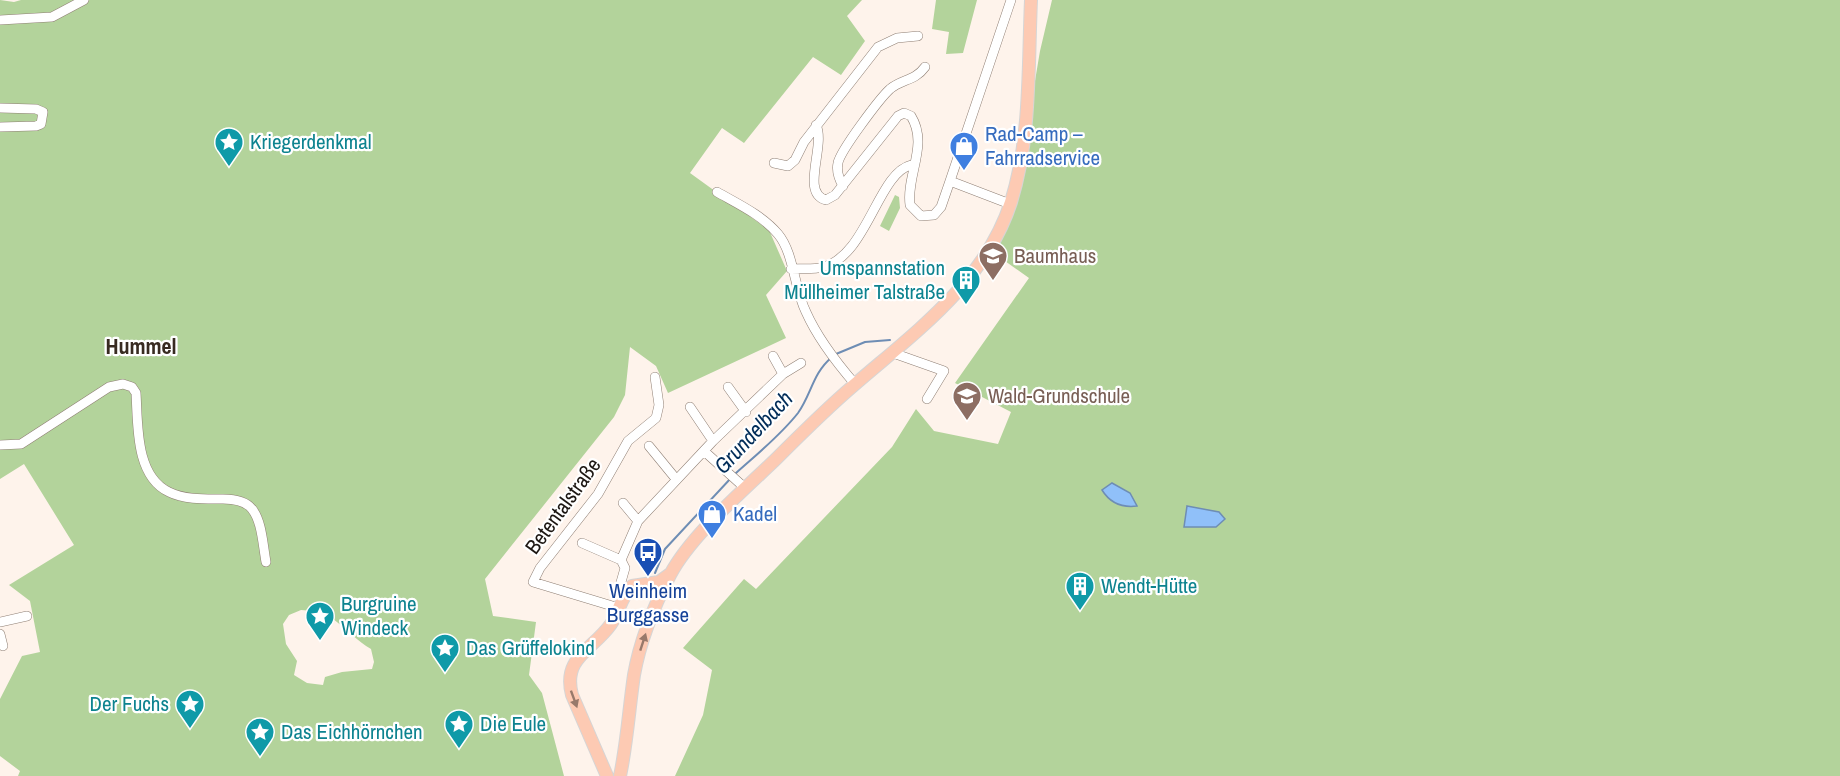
<svg xmlns="http://www.w3.org/2000/svg" width="1840" height="776" font-family="'Archivo Narrow',sans-serif">
  <style>
    .green { fill: #b3d39b; fill-rule: evenodd }
    .water { fill: #90c0f9; stroke: #6e8db4; stroke-width: 1.5 }
    .lines { fill: none; stroke-linecap: round; stroke-linejoin: round }
    .stream { stroke: #6e8db4; stroke-width: 2 }
    .minor-casing { stroke: #8f7f74; stroke-width: 10 }
    .major-casing { stroke: #d6d5d5; stroke-width: 14 }
    .minor { stroke: #fff; stroke-width: 9 }
    .major { stroke: #fdcab3; stroke-width: 12 }
    .oneway { fill: #98796b }
    .labels { text-anchor: middle; stroke-width: 4.5; stroke-linejoin: round; paint-order: stroke }
    .shop-label { font-size: 21px; fill: #366cbe; stroke: #fff; text-anchor: start }
    .culture-label { font-size: 21px; fill: #0d838f; stroke: #fff; text-anchor: start }
    .education-label { font-size: 21px; fill: #785e54; stroke: #fff; text-anchor: start }
    .street-label { font-size: 21px; fill: #1d1713; stroke: #fff }
    .transit-label { font-size: 21px; fill: #164399; stroke: #fff }
    .neighbourhood-label { font-size: 22px; font-weight: bold; fill: #382b21; stroke: #fff }
    .water-label { font-size: 22px; font-style: italic; fill: #012c58; stroke: #fff }
  </style>
  <rect width="100%" height="100%" fill="#fef3eb"/>
  <path class="green" d="M0,0L14,2L21,0H862L847,16L865,41L841,75L813,57L744,143L722,128L690,173L769,230L787,271L766,295L786,338L668,393L656,366L630,347L625,395L614,417L485,579L493,616L536,622L529,675L542,693L564,776H18L20,771L0,756V699L22,656L40,652L30,601L9,585L74,545L24,464L0,479ZM301,610C337,611 344,633 371,649L374,662L372,669L342,672L325,677L323,685L307,683L294,675L297,661L286,644L283,624L289,615Z
    M936,0H977L963,53L946,54L949,32L932,29Z
    M1052,0H1840V776H675L703,715L712,670L683,648L744,579L756,589L892,447L916,409L934,431L998,444L1011,412L955,383L1029,278L995,254L1014,206L1040,51Z
    M895,195L899,197L900,208L889,231L880,226Z"/>
  <path class="water" d="M1112,483L1130,493L1137,506C1121,508 1110,503 1102,490Z
    M1187,506L1219,512L1225,519L1216,527H1184Z"/>
  <g class="lines">
    <path class="stream" d="M836,354L865,342L890,340
      M735,474C756,455 780,436 798,413C811,395 813,373 831,358
      M655,573L665,549L731,478"/>
    <g class="minor-casing">
      <path id="minor" d="M0,20L52,17L84,0
        M0,108L36,109L43,112L41,124L36,126L0,127
        M816,125C826,146 800,193 826,200L835,195L898,116L904,113L911,116C929,145 906,175 910,205L921,216L934,215L941,207L950,181L1011,0
        M774,163L788,166L795,160L804,142L878,47L897,38L918,36
        M950,181L1010,204
        M843,186C839,179 836,172 838,163C840,151 880,98 890,89C902,79 915,81 925,67
        M717,192C738,204 762,215 778,234C794,253 794,288 806,312C818,339 836,362 855,384
        M791,269C801,268 813,270 823,267C867,256 878,173 911,165L914,167
        M893,353L944,371L927,399
        M773,356L783,374
        M728,387L746,412
        M690,407L713,441
        M0,445L21,444L109,387L123,384L132,387L136,393C138,424 135,476 169,492C185,500 206,499 223,499C233,499 245,500 252,509C262,521 263,546 266,562
        M649,446L676,479
        M704,451L745,488
        M623,503L638,521
        M582,543L621,560
        M626,595L619,589L625,568L621,560L638,521L713,441L783,374L801,363
        M619,608L533,582L540,568L598,494L628,441L656,418L659,405L655,377
        M0,622L27,616
        M0,634L3,646"/>
    </g>
    <g class="major-casing">
      <path id="major" d="M607,776L572,695C562,657 593,650 611,624C619,612 621,597 632,586L659,582L670,574
        M620,776C627,743 629,709 634,675C640,641 654,606 670,575C691,535 743,491 776,459C801,434 826,409 853,386C914,333 985,283 1011,202C1031,138 1028,67 1031,0"/>
    </g>
    <use href="#minor" class="minor"/>
    <use href="#major" class="major"/>
  </g>
  <defs><path id="oneway-solid" d="M-6-.8H1V-3.2L6.5 0L1 3.2V.8H-6Z" transform="scale(1.5)"/></defs>
  <g class="oneway">
    <use href="#oneway-solid" transform="translate(643 642) rotate(-72)"/>
    <use href="#oneway-solid" transform="translate(574 699) rotate(70)"/>
  </g>
  <defs>
    <g id="sight-pin" transform="scale(1.5)"><path d="M0 17L-7.5 6A9.5 9.5 0 1 1 7.5 6Z" fill="#0f9aa8" stroke="#fff"/><path d="M0-6L1.8-2.2L6-1.7L2.9 1.2L3.7 5.4L0 3.3L-3.7 5.4L-2.9 1.2L-6-1.7L-1.8-2.2Z" fill="#fff"/></g>
    <g id="shop-pin" transform="scale(1.5)"><path d="M0 17L-7.5 6A9.5 9.5 0 1 1 7.5 6Z" fill="#3f7fe0" stroke="#fff"/><path d="M-5-2.5h2.3a2.7 3.5 0 0 1 5.4 0H5L5.5 6h-11ZM-1.5-2.5h3a1.5 2.3 0 0 0-3 0Z" fill="#fff"/></g>
    <g id="school-pin" transform="scale(1.5)"><path d="M0 17L-7.5 6A9.5 9.5 0 1 1 7.5 6Z" fill="#8d6e63" stroke="#fff"/><path d="M0-5L7-2L0 1L-7-2ZM-4 1L0 2.5L4 1V4Q0 6-4 4Z" fill="#fff"/></g>
    <g id="building-pin" transform="scale(1.5)"><path d="M0 17L-7.5 6A9.5 9.5 0 1 1 7.5 6Z" fill="#0f9aa8" stroke="#fff"/><path d="M-4-6H4V6H1V3H-1V6H-4ZM-2.5-4.3h1.7v1.8h-1.7ZM.8-4.3h1.7v1.8H.8ZM-2.5-1h1.7V.8h-1.7ZM.8-1h1.7V.8H.8Z" fill="#fff"/></g>
    <g id="bus-pin" transform="scale(1.5)"><path d="M0 17L-7.5 6A9.5 9.5 0 1 1 7.5 6Z" fill="#1a4fb4" stroke="#fff"/><path d="M-5-6H5V4H4V6H2V4H-2V6H-4V4H-5ZM-3.5-4V0h7V-4ZM-3.5 1.2v1.5H-2V1.2ZM2 1.2v1.5H3.5V1.2Z" fill="#fff"/></g>
  </defs>
  <g fill-rule="evenodd">
    <use href="#sight-pin" x="229" y="142"/>
    <use href="#shop-pin" x="964" y="146"/>
    <use href="#school-pin" x="993" y="256"/>
    <use href="#building-pin" x="966" y="280"/>
    <use href="#school-pin" x="967" y="396"/>
    <use href="#shop-pin" x="712" y="514"/>
    <use href="#bus-pin" x="648" y="552"/>
    <use href="#building-pin" x="1080" y="586"/>
    <use href="#sight-pin" x="320" y="616"/>
    <use href="#sight-pin" x="445" y="648"/>
    <use href="#sight-pin" x="190" y="704"/>
    <use href="#sight-pin" x="459" y="724"/>
    <use href="#sight-pin" x="260" y="732"/>
  </g>
  <g class="labels">
    <g class="shop-label">
      <text x="985" y="141">Rad-Camp –<tspan x="985" dy="24">Fahrradservice</tspan></text>
      <text x="733" y="521">Kadel</text>
    </g>
    <g class="culture-label">
      <text x="250" y="149">Kriegerdenkmal</text>
      <text x="945" y="275" text-anchor="end">Umspannstation<tspan x="945" dy="24">Müllheimer Talstraße</tspan></text>
      <text x="1101" y="593">Wendt-Hütte</text>
      <text x="341" y="611">Burgruine<tspan x="341" dy="24">Windeck</tspan></text>
      <text x="466" y="655">Das Grüffelokind</text>
      <text x="169" y="711" text-anchor="end">Der Fuchs</text>
      <text x="480" y="731">Die Eule</text>
      <text x="281" y="739">Das Eichhörnchen</text>
    </g>
    <g class="education-label">
      <text x="1014" y="263">Baumhaus</text>
      <text x="988" y="403">Wald-Grundschule</text>
    </g>
    <g class="street-label">
      <text transform="translate(563 506) rotate(-54)" y="7">Betentalstraße</text>
    </g>
    <g class="transit-label">
      <text x="648" y="598">Weinheim<tspan x="648" dy="24">Burggasse</tspan></text>
    </g>
    <g class="neighbourhood-label">
      <text x="141" y="354">Hummel</text>
    </g>
    <g class="water-label">
      <text transform="translate(753 432) rotate(-47)" y="8">Grundelbach</text>
    </g>
  </g>
</svg>
